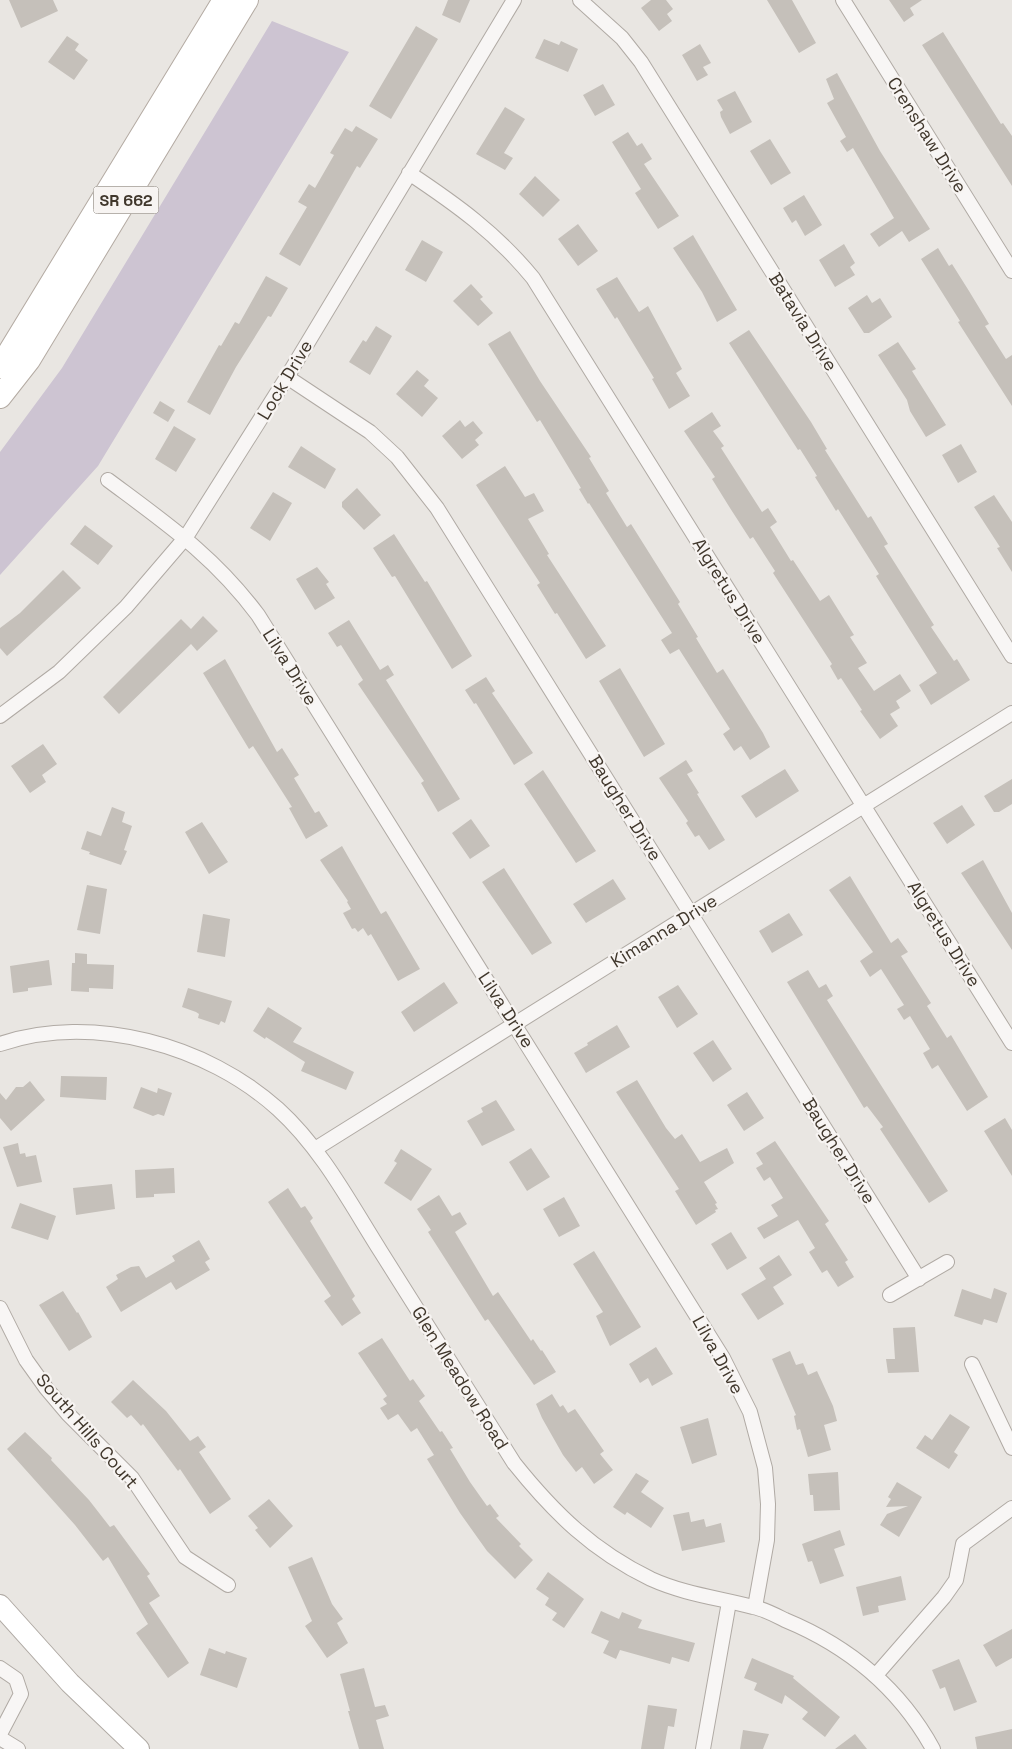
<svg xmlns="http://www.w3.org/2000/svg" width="1012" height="1749" font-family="'Space Grotesk',sans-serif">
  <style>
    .green { fill: #cdc4d2 }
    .building { fill: #c5c0ba }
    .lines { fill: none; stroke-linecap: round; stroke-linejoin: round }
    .street-casing { stroke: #b0aaa4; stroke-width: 16 }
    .secondary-casing { stroke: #b0aaa4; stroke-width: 22 }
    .primary-casing { stroke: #b4aba3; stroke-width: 24 }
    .street { stroke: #f8f6f5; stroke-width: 14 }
    .secondary { stroke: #fff; stroke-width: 20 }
    .primary { stroke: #fff; stroke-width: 22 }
    .labels { text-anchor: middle; stroke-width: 4.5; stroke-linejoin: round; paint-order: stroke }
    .shield { fill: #f7f4f2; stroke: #777067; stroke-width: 1 }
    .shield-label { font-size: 16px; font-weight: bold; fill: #40372c }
    .street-label { font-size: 18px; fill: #40372c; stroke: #f7f4f2 }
  </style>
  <rect width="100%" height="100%" fill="#e9e6e2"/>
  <path class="green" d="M272,21L349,52L98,466L0,575V452L62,368Z"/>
  <path class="building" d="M9,0H53L58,11L21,28Z
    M448,0H470L460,23L442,15Z
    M651,0H666L673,9L667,14L672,21L659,31L641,8Z
    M767,0H792L816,43L799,53Z
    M889,0H922L910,8L914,15L904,22Z
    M416,26L438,39L391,119L369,106Z
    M943,32L1001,124L1003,123L1012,136V186L922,45Z
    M67,36L79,44L75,50L88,60L74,80L48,62Z
    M544,39L559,45L561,41L578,49L568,72L535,58Z
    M700,44L711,63L703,67L708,75L697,81L682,55Z
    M837,73L880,151L930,229L909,242L902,231L879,247L870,234L894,218L853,148L847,152L840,141L846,137L827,103L834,99L826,79Z
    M603,84L615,105L595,116L583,95Z
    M735,91L752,122L730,134L721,117L720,112L723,110L717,100Z
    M505,107L525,119L504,153L513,158L505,170L476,154Z
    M356,126L378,139L360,168L357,166L300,266L279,254L307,207L298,202L309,184L315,188L334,155L330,153L345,128L352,132Z
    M628,132L637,146L642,143L652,159L644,164L679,216L658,229L635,193L641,189L612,142Z
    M770,139L791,173L771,185L750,151Z
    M535,176L560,200L543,217L519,194Z
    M804,195L822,225L805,236L796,220L792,223L783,208Z
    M578,224L598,251L578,266L558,239Z
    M693,235L737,310L717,322L702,292L673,248Z
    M422,240L443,252L426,282L405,270Z
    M844,244L855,263L850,267L855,275L835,287L819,260Z
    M938,248L949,266L952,264L969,291L989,324L985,326L1006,359L1012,355V406L958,322L960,321L921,259Z
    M266,276L288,288L271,317L268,316L236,367L210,415L187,402L219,345L221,346L235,322L239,324Z
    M617,277L639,312L648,306L682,369L676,373L690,396L669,409L652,379L654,378L617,317L615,319L596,289Z
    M471,284L483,297L480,299L493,313L478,326L453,301Z
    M867,295L872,303L880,298L892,317L869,333H864L848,308Z
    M376,326L392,336L370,375L349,362L363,340L366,342Z
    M749,330L811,422L827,449L825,450L868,518L871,516L888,544L884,546L934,625L931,627L954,661L957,659L970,680L931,705L919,685L937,673L876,576L879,574L838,509L836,511L815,477L817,476L800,449L798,450L729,343Z
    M510,331L540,381L591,457L589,458L609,491L606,493L627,527L631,524L680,602L678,604L698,637L696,638L717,673L723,669L763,733L770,747L750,760L741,746L734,751L723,734L730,729L679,649L670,654L661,640L672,633L589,503L588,504L579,489L581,488L540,420L537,422L488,344Z
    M898,342L916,369L912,371L946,425L926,437L910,411L907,400L878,355Z
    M417,370L429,380L424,386L438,398L422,417L396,394Z
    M160,401L175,410L168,422L153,413Z
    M712,412L721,426L713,431L724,446L721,448L762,512L768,508L777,522L770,527L791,561L793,560L820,601L829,595L854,635L850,637L867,663L858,668L874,691L900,674L911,691L896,701L900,708L890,714L898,726L880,739L860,711L862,710L841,678L838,680L830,666L832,664L773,573L775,571L753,537L750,539L730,508L712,479L715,477L684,431Z
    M460,420L465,427L473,421L483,433L475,440L479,445L462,459L442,436Z
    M174,426L196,439L176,472L155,459Z
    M961,444L977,472L958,483L942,455Z
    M301,446L336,469L325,489L288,467Z
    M505,466L525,497L534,493L544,511L528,519L549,554L547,555L606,646L586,659L557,613L555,614L537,585L540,583L476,485Z
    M357,488L381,515L364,530L342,507V502Z
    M273,492L292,503L270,541L250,528Z
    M994,495L1012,522V572L997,548L1000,547L974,507Z
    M85,525L113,546L98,565L70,544Z
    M394,534L425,582L427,581L472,656L452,669L395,576L392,577L373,548Z
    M317,567L329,582L326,584L335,598L315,610L296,579Z
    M63,570L81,588L7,656L0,648V628L20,613Z
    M203,616L218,631L197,651L191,644L119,714L103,697L181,619L191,629Z
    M349,620L380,670L388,665L394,675L386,680L460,799L438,812L421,783L424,781L358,684L363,680L341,645L337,647L328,633Z
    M225,659L277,752L282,748L299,775L294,778L315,813L319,811L328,826L306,839L289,808L292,807L253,746L249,749L203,673Z
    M620,668L665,744L644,757L599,681Z
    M486,677L495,691L492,693L533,753L514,765L476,703L474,704L465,690Z
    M43,744L57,764L42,775L46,782L30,793L11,766Z
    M686,760L693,771L687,774L699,793L697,794L725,840L709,850L699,835L695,837L686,823L688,821L659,778Z
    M785,769L799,791L756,818L741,796Z
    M543,770L596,851L576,863L524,784Z
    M1012,779V804L999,812H994L984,796Z
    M962,805L975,825L947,844L933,823Z
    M112,807L125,812L122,822L132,826L124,850L127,851L121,865L89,854L90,852L81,849L87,831L101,836Z
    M471,819L490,846L470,859L452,833Z
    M202,822L228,862L209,874L185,832Z
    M342,846L381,914L386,911L420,969L398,981L371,934L368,936L363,928L358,932L355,928L352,929L343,913L351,909L347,902L348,901L320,860Z
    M983,860L1012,913V950L961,873Z
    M504,868L552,943L532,955L482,882Z
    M850,876L891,943L898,938L908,952L901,956L931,1003L927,1006L947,1038L951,1035L988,1097L967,1111L938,1065L932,1069L923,1053L930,1049L910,1016L904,1020L897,1009L904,1005L881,969L870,977L860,961L873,952L829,890Z
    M613,879L626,899L586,923L573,904Z
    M87,885L107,889L100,934L77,930Z
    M789,913L803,935L772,953L759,931Z
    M203,914L230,919L225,957L197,952Z
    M75,953L87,954V964L114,965L113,989L89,988V992L71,991L72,963H75Z
    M49,960L52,985L28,988V991L13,993L10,966Z
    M808,970L819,988L826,984L833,996L827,1000L948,1191L929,1203L880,1129L883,1127L867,1106L864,1108L787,982Z
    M444,982L458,1003L414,1032L401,1012Z
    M678,985L698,1014L677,1028L658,997Z
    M188,988L232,1001L225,1023L221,1021L219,1025L198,1018L199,1014L196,1012L182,1007Z
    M268,1007L302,1028L293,1042L354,1072L346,1090L301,1071L305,1062L266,1037L265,1039L253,1031Z
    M617,1025L630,1047L586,1073L574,1053L588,1045L587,1043Z
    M713,1040L732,1069L713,1082L693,1053Z
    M61,1076L107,1077L106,1100L60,1097Z
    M637,1080L666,1128L675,1139L682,1134L700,1162L727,1148L734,1163L704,1182L717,1203L715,1204L718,1209L715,1210L716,1212L696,1225L675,1191L679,1189L616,1092Z
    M30,1081L45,1100L11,1131L0,1118V1093L6,1100L16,1087H23Z
    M141,1087L157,1093L158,1088L172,1093L164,1116L158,1114L153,1116L133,1108Z
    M747,1092L764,1118L744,1131L727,1105Z
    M496,1100L515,1130L482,1146L467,1121L483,1112L481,1108Z
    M1005,1118L1012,1130V1176L984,1131Z
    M775,1141L829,1221L825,1224L848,1260L845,1262L854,1277L838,1287L827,1270L822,1273L809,1252L815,1248L798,1220L764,1239L757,1228L778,1216L771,1205L783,1198L770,1177L764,1181L756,1168L763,1164L756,1153Z
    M18,1143L20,1154L25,1153L26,1157L36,1155L42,1182L17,1187L3,1147Z
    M531,1148L550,1177L527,1191L509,1162Z
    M401,1149L432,1169L411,1201L384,1183L397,1163L394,1161Z
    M174,1168L175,1193L154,1194V1197L136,1198L135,1170Z
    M112,1184L115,1209L76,1215L73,1188Z
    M288,1188L301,1208L305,1206L313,1218L310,1221L355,1296L352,1299L361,1313L342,1326L324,1301L331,1296L268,1202Z
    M439,1195L452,1216L460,1212L467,1224L455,1232L493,1296L498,1292L531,1341L533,1339L541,1351L542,1350L556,1372L534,1385L488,1319L485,1321L428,1232L431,1230L417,1209Z
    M564,1197L580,1226L559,1237L543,1209Z
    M20,1203L56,1216L48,1240L11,1228Z
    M731,1232L747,1258L727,1270L711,1244Z
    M199,1240L210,1259L205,1262L210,1270L176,1290L171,1282L121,1312L106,1287L118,1279L116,1275L131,1267L139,1266L146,1278L175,1261L172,1256Z
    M594,1251L641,1327L610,1346L596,1316L603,1312L573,1264Z
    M779,1255L792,1275L773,1287L784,1304L758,1320L741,1294L766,1279L759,1268Z
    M994,1288L1007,1293L997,1323L984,1319L982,1325L954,1316L962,1289L991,1299Z
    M63,1291L77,1313L78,1312L92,1337L69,1351L39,1305Z
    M915,1327L919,1372L888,1373L886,1359H895L893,1328Z
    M382,1338L410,1381L413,1379L425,1396L419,1401L440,1432L442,1431L453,1448L450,1449L470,1482L487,1506L490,1504L499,1516L496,1518L521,1544L519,1546L533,1560L515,1579L487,1551L460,1513L427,1459L434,1455L417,1428L411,1432L398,1414L388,1420L380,1408L387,1404L383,1399L387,1396L358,1353Z
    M656,1347L673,1374L652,1386L648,1378L640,1383L629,1364Z
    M790,1351L796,1365L803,1363L808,1375L817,1371L833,1406L837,1421L824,1425L831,1450L808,1457L800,1429L797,1430L794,1416L796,1415L772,1359Z
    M133,1380L166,1411L190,1441L198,1436L206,1447L199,1452L231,1499L210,1514L180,1469L178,1471L143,1424L141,1426L131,1415L127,1418L111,1402Z
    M552,1394L560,1407L563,1405L568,1413L575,1409L604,1451L600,1454L613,1470L594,1484L582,1467L576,1472L563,1455L542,1418L536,1404Z
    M950,1414L970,1427L954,1452L958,1455L949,1469L916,1448L925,1435L932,1440Z
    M708,1418L717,1455L692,1464L680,1427Z
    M25,1432L52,1458L51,1460L89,1500L110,1527L114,1525L150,1574L147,1576L160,1596L149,1603L189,1663L168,1678L136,1633L148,1624L108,1557L103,1561L75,1525L7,1449Z
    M838,1472L840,1510L814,1511L813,1495H810L808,1474Z
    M636,1473L649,1481L641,1492L664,1508L651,1528L627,1512L625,1515L613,1507Z
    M897,1482L922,1497L899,1537L880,1525L887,1514L908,1506L886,1507L891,1499L888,1497Z
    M269,1499L293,1526L270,1548L255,1530L258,1528L248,1516Z
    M689,1512L691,1522L704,1519L706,1527L721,1523L725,1542L682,1551L673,1515Z
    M840,1530L845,1545L834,1549L844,1576L820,1584L812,1561L808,1562L802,1544Z
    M312,1557L332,1604L343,1619L337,1623L348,1643L327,1658L305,1626L312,1621L288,1567Z
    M548,1572L584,1599L564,1628L552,1620L557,1613L545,1605L549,1598L536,1589Z
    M901,1576L906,1600L878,1606L879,1612L863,1616L856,1587Z
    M601,1611L619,1619L622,1612L642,1620L638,1628L695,1643L689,1662L672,1657L670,1664L620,1650L616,1659L603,1653L609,1641L591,1633Z
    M1012,1629V1658L996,1667L983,1645Z
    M209,1648L225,1654L226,1651L247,1658L237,1688L200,1675Z
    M752,1658L794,1676L793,1678L840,1717L825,1737L802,1719L808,1712L785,1695L782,1704L754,1690L757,1683L744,1678Z
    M959,1659L977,1702L954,1711L945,1687L940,1689L932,1670Z
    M364,1668L375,1707L385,1705L389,1716L376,1720L384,1749H359L348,1711H350L340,1674Z
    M648,1705L677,1709L674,1727L668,1726L664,1749H641Z
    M1012,1729V1749H977L975,1737Z
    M743,1730L769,1734L763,1749H740Z
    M855,1734L867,1749H835Z"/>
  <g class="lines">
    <g class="street-casing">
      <path id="street" d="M580,0L622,38L641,62L1012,656
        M843,0L1012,271
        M409,173C457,205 496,233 533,278L1012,1043
        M287,377L370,432L397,457L437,508L919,1279
        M108,480C167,524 214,556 258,615L723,1358L750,1412L765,1468L768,1504L767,1540L755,1607
        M0,716L59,672L126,607L186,537L287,377L514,0
        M0,1044C93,1013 207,1045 278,1109C322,1149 350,1203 381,1252C426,1323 470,1393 514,1463C554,1513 593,1551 651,1579C684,1594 719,1598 753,1607C764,1609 775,1615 785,1620C848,1646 900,1689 933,1749
        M315,1149L1012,713
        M890,1295L947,1262
        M0,1308L26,1360L46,1388L68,1414L132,1478L185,1557L228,1585
        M972,1364L1012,1448
        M0,1668L16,1679L21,1694L0,1734
        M876,1675L944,1597L956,1580L963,1544L1012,1508
        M0,1738L18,1749
        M703,1749L729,1602"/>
    </g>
    <g class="secondary-casing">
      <path id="secondary" d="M0,1605L70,1683L139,1749"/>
    </g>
    <g class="primary-casing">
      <path id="primary" d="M0,367L224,0
        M0,397L29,360L247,0"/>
    </g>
    <use href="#street" class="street"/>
    <use href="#secondary" class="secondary"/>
    <use href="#primary" class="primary"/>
  </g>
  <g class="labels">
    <rect class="shield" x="93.5" y="186.5" width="65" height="27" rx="4"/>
    <g class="shield-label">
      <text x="126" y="206">SR 662</text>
    </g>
    <g class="street-label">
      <text transform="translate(927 135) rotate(58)" y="6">Crenshaw Drive</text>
      <text transform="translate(803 322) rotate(58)" y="6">Batavia Drive</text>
      <text transform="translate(285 380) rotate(-59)" y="6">Lock Drive</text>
      <text transform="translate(729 591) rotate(58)" y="6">Algretus Drive</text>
      <text transform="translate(290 667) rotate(58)" y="6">Lilva Drive</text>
      <text transform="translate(625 808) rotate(58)" y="6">Baugher Drive</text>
      <text transform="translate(664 931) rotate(-32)" y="6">Kimanna Drive</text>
      <text transform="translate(944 934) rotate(58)" y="6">Algretus Drive</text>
      <text transform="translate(506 1010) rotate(57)" y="6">Lilva Drive</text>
      <text transform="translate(839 1151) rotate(58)" y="6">Baugher Drive</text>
      <text transform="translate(718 1355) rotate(61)" y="6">Lilva Drive</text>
      <text transform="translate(460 1378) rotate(58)" y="6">Glen Meadow Road</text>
      <text transform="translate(87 1431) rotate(49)" y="6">South Hills Court</text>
    </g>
  </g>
</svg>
